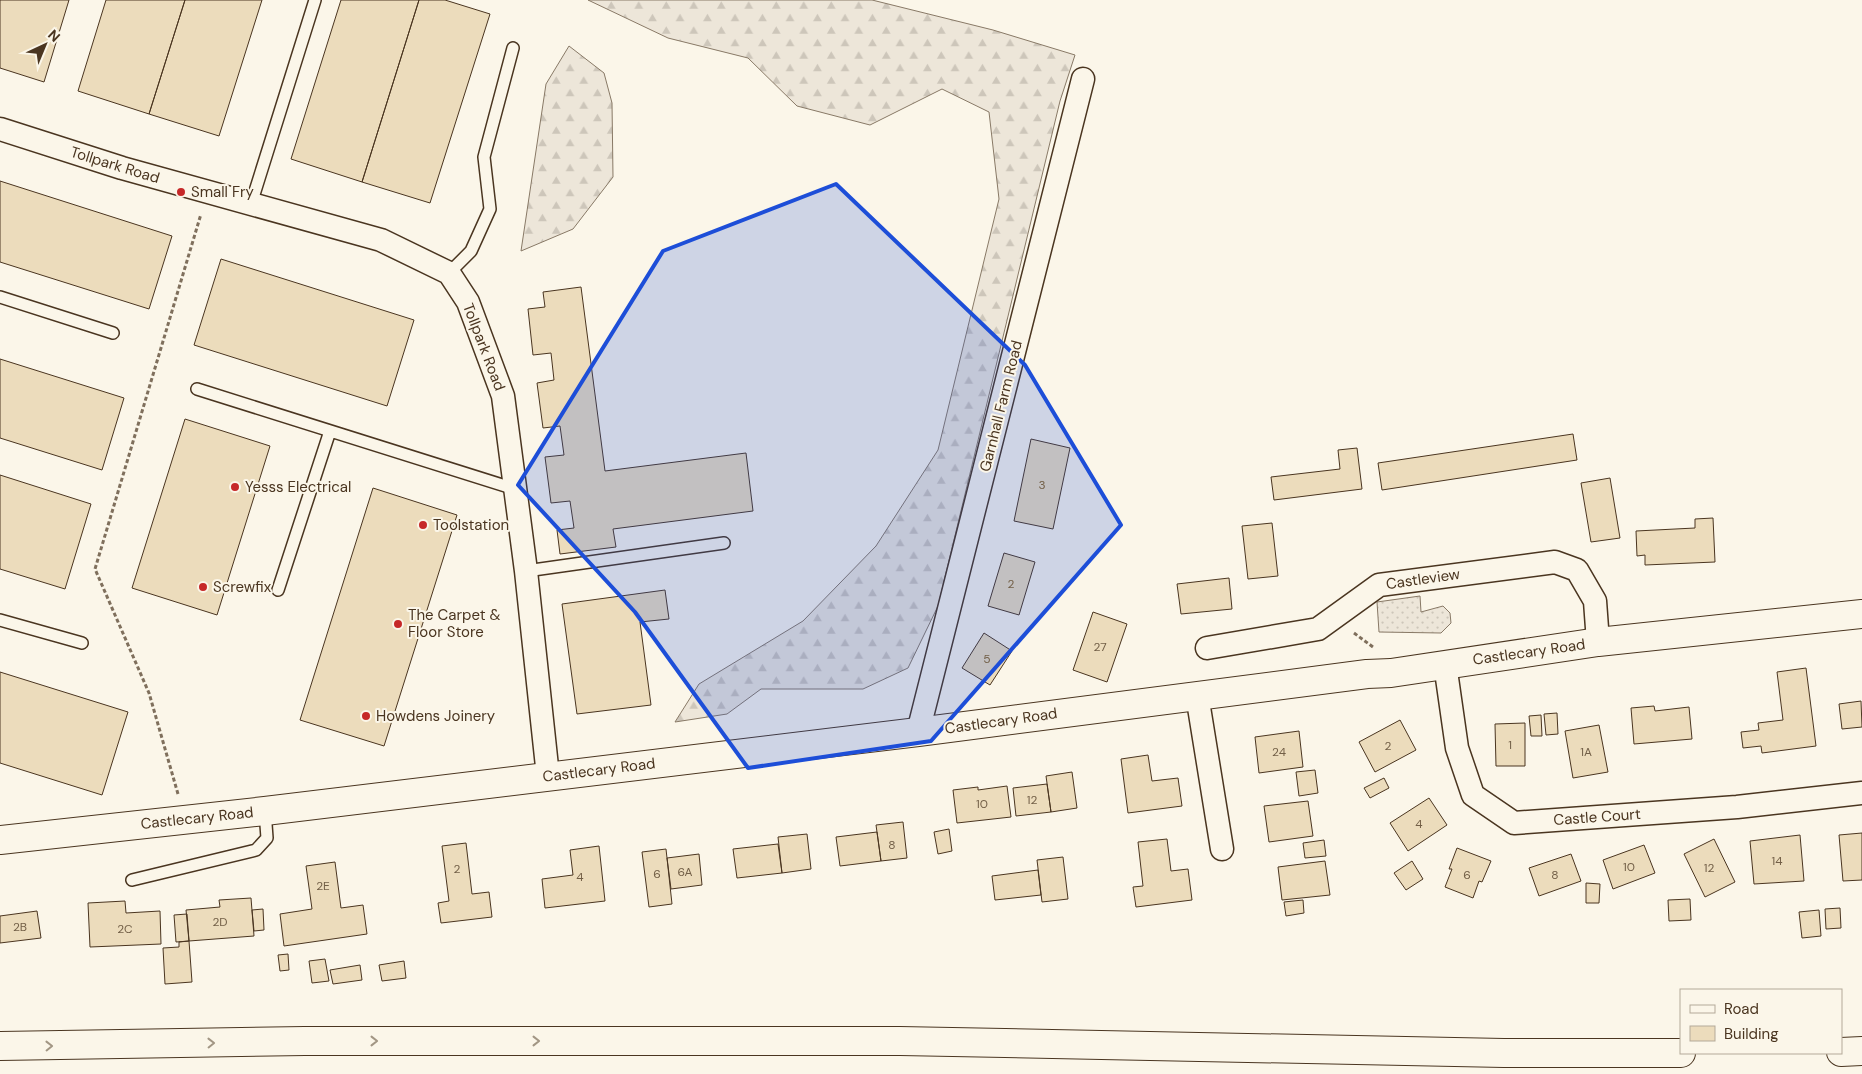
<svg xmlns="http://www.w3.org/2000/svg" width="1862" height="1074" font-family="'DM Sans',sans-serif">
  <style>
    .forest { fill: url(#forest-firs); stroke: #887966 }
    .park { fill: url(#park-dots); stroke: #887966 }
    .building { fill: #ecdcbc; stroke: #4a3520 }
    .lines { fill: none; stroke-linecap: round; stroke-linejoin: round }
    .lane-casing { stroke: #4a3520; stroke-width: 14 }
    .street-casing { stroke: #4a3520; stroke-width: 25 }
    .secondary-casing { stroke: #4a3520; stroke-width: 30 }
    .highway-casing { stroke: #4a3520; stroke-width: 30 }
    .path { stroke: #7f6f5c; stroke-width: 3; stroke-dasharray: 4 2.5; stroke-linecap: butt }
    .lane { stroke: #fbf6e9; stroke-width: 11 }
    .street { stroke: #fbf6e9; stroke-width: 22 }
    .secondary { stroke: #fbf6e9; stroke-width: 28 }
    .highway { stroke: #fbf6e9; stroke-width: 28 }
    .oneway { stroke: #a29684 }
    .marked { fill: #1d4ed8; fill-opacity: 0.2; stroke: #1d4ed8; stroke-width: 4; stroke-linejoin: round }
    .poi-dot { fill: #c62828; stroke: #fbf6e9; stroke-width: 2 }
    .labels { text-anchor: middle; stroke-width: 4; stroke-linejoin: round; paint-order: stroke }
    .number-label { font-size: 12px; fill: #725f47 }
    .street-label { font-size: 15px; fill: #4a3520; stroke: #fbf6e9 }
    .poi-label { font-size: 15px; fill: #4a3520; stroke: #fbf6e9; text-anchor: start }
  </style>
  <defs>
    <pattern id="forest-firs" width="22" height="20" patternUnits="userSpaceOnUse" patternTransform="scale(1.25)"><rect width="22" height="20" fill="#ede6d9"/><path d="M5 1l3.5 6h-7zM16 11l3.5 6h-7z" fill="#cdc6ba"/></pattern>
    <pattern id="park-dots" width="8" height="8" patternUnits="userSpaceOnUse" patternTransform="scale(1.25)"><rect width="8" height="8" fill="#ede6d9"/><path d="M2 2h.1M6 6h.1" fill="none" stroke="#cdc6ba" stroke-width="1.8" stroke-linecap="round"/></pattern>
  </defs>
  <rect width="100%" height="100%" fill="#fbf6e9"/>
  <path class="forest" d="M588,0H872L993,30L1075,55L1060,101L938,606L908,668L863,689H761L727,714L675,722L699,684L803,621L876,546L938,450L999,199L989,112L942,89L870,125L797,106L748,58L668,38Z
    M569,46L604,73L612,103L613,177L573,229L521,251L546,84Z"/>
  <path class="park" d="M1420,596L1421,612L1443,606L1450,613L1451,623L1441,633L1379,632L1377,602Z"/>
  <path class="building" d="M0,0H69L44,82L0,68Z
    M106,0H185L149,114L78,91Z
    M185,0H262L219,136L149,114Z
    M341,0H419L362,182L291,159Z
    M419,0H445L490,14L430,203L362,182Z
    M0,181L172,236L149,309L0,262Z
    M221,259L414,320L387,406L194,345Z
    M581,287L605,471L746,453L753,511L613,529L616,547L560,554L557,530L574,528L570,501L551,503L545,457L564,455L560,426L543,428L537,383L554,380L551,353L533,355L528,309L545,307L543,292Z
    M0,359L124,398L102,470L0,438Z
    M185,419L270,446L217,615L132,588Z
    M1573,434L1577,460L1382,490L1378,463Z
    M1031,439L1070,448L1053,529L1014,521Z
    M1357,448L1362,489L1274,500L1271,477L1340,469L1338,450Z
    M0,475L91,504L65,589L0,569Z
    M1610,478L1620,538L1591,542L1581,483Z
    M373,488L457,515L384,746L300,720Z
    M1713,518L1715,562L1645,565V555L1637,556L1636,531L1695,528V519Z
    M1272,523L1278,576L1248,579L1242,526Z
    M1004,553L1035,562L1019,615L988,606Z
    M1229,578L1232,609L1181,614L1177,584Z
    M665,590L669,619L640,622L651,705L577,714L562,604Z
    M1093,612L1127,624L1107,682L1073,670Z
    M984,633L1012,651L990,685L962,668Z
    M1806,668L1816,746L1762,753L1761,746L1743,748L1741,732L1759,730L1758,723L1783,720L1777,672Z
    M0,672L128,712L102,795L0,763Z
    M1861,701L1862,727L1842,729L1839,704Z
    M1654,706L1655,711L1689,707L1692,739L1634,744L1631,708Z
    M1557,713L1558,734L1546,735L1544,714Z
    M1541,715L1542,736H1531L1529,716Z
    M1400,720L1416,750L1375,772L1359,742Z
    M1525,723V766H1496L1495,724Z
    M1599,725L1608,772L1573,778L1565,731Z
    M1299,731L1303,767L1259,773L1255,737Z
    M1148,755L1152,781L1178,778L1182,806L1128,813L1121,759Z
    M1315,770L1318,793L1299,796L1296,772Z
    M1072,772L1077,808L1051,812L1046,776Z
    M1384,778L1389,788L1370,798L1364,788Z
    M1047,784L1051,812L1016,816L1013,788Z
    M1007,786L1011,817L957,823L953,790L978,787V790Z
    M1429,798L1447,825L1408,851L1390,823Z
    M1308,801L1313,836L1269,842L1264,806Z
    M903,822L907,858L881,861L876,825Z
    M949,829L952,851L938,854L934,832Z
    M877,832L881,861L840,866L836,837Z
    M1862,833V880L1843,881L1839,835Z
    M807,834L811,869L782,873L778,837Z
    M1800,835L1804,881L1754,884L1750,841Z
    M1167,839L1171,871L1188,869L1192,900L1136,907L1133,887L1143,886L1138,842Z
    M1714,839L1735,882L1705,897L1684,854Z
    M1324,840L1326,856L1305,858L1303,843Z
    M466,843L472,894L489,892L492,917L441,923L438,903L449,901L442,846Z
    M778,844L782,873L737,878L733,849Z
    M1644,845L1655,873L1613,889L1603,860Z
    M599,846L605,901L545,908L542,879L573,875L570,850Z
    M1457,848L1491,861L1482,882L1479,881L1473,898L1445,887L1452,869H1449Z
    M666,849L672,904L649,907L642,852Z
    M699,854L702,885L671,889L667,858Z
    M1571,854L1581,881L1539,896L1529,868Z
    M1063,857L1068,899L1042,902L1037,860Z
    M1325,861L1330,895L1282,900L1278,867Z
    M1412,861L1423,879L1406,890L1394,873Z
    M335,862L341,908L363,905L367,934L284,946L280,914L312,909L306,866Z
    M1038,870L1041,895L995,900L992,876Z
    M1586,883L1600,884L1599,903H1586Z
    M251,898L254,936L189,941L186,910L220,907L219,900Z
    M1690,899L1691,920L1669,921L1668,900Z
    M1303,900L1304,913L1286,916L1284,902Z
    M125,901L126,913L160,911L161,944L90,947L88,903Z
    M1840,908L1841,928L1826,929L1825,909Z
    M263,909L264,930L254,931L252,910Z
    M1819,910L1821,936L1802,938L1799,912Z
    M37,911L41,938L0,943V916Z
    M187,914L189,941L176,942L174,915Z
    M189,941L192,982L165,984L163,948L179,947V942Z
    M288,954L289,970L280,971L278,955Z
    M325,959L329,981L312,983L309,961Z
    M404,961L406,978L382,981L379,965Z
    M360,965L362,980L333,984L330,970Z"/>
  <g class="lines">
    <g class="lane-casing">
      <path id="lane" d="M251,204L315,0
        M449,273L471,251L490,209L484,157L513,48
        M0,297L113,333
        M197,389L515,489
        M526,571L724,543
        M278,590L330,431
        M0,620L82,643
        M132,880L256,850L267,838L265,811"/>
    </g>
    <g class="street-casing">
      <path id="street" d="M0,129L122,168L381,240L449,273L468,302L503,396L526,571L548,776
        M1207,648L1318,629L1379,585L1555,562L1577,570L1595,601L1598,642
        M1445,664L1457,748L1473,795L1514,823L1737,807L1862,793
        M1197,695L1222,849
        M918,732L1083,79"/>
    </g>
    <g class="secondary-casing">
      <path id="secondary" d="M0,840L265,811L918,732L1367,674L1391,673L1598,642L1862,614"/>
    </g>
    <g class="highway-casing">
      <path id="highway" d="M0,1046L305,1041H900L1504,1053H1681
        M1841,1052L1862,1051"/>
    </g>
    <path class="path" d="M1354,633L1373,647
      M178,794L149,693L95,569L201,214"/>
    <use href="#lane" class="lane"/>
    <use href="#street" class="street"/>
    <use href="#secondary" class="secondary"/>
    <use href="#highway" class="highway"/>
  </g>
  <defs><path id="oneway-chevron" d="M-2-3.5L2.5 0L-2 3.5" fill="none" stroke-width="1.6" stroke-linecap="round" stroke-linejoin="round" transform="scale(1.25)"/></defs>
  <g class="oneway">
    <use href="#oneway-chevron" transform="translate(374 1041)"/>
    <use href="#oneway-chevron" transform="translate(536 1041)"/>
    <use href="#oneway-chevron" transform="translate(211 1043) rotate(-1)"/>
    <use href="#oneway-chevron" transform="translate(49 1046) rotate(-1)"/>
  </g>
  <path class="marked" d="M836,184L1025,365L1121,525L931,741L748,768L635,612L518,485L663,251Z"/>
  <g class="poi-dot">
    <circle cx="181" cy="192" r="5"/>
    <circle cx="235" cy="487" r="5"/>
    <circle cx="423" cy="525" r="5"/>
    <circle cx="203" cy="587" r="5"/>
    <circle cx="398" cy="624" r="5"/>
    <circle cx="366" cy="716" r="5"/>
  </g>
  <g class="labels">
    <g class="number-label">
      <text x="1042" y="489">3</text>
      <text x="1011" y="588">2</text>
      <text x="1100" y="651">27</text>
      <text x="987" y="663">5</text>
      <text x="1510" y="749">1</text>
      <text x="1388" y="750">2</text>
      <text x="1279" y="756">24</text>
      <text x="1586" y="756">1A</text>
      <text x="1032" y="804">12</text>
      <text x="982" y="808">10</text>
      <text x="1419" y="828">4</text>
      <text x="892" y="849">8</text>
      <text x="1777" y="865">14</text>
      <text x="1629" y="871">10</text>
      <text x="1709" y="872">12</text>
      <text x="457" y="873">2</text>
      <text x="685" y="876">6A</text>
      <text x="657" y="878">6</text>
      <text x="1467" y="879">6</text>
      <text x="1555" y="879">8</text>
      <text x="580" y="881">4</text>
      <text x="323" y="890">2E</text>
      <text x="220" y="926">2D</text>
      <text x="20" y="931">2B</text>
      <text x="125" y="933">2C</text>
    </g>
    <g class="street-label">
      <text transform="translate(115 165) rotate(17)" y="5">Tollpark Road</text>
      <text transform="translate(484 347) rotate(69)" y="5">Tollpark Road</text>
      <text transform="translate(1001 406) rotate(-76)" y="5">Garnhall Farm Road</text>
      <text transform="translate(1423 579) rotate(-8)" y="5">Castleview</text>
      <text transform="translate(1529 652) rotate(-8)" y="5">Castlecary Road</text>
      <text transform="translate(1001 721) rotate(-8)" y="5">Castlecary Road</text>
      <text transform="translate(599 770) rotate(-7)" y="5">Castlecary Road</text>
      <text transform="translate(1597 817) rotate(-4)" y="5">Castle Court</text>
      <text transform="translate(197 818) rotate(-6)" y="5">Castlecary Road</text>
    </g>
    <g class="poi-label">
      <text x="191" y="197">Small Fry</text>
      <text x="245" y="492">Yesss Electrical</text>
      <text x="433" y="530">Toolstation</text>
      <text x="213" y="592">Screwfix</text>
      <text x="408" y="620">The Carpet &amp;<tspan x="408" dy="17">Floor Store</tspan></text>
      <text x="376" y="721">Howdens Joinery</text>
    </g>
  </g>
  <rect x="1680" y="989" width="162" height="65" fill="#fbf6e9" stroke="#b4a999"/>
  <rect x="1690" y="1005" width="25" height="8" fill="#fbf6e9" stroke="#b4a999"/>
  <text x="1724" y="1014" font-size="15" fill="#4a3520">Road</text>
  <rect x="1690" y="1026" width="25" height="15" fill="#ecdcbc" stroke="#b4a999"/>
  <text x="1724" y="1039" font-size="15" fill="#4a3520">Building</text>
  <g transform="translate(45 45) rotate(44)" stroke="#fbf6e9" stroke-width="4" paint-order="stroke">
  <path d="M0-4L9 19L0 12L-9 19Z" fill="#4a3520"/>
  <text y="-8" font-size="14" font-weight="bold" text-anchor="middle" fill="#4a3520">N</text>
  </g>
</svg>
